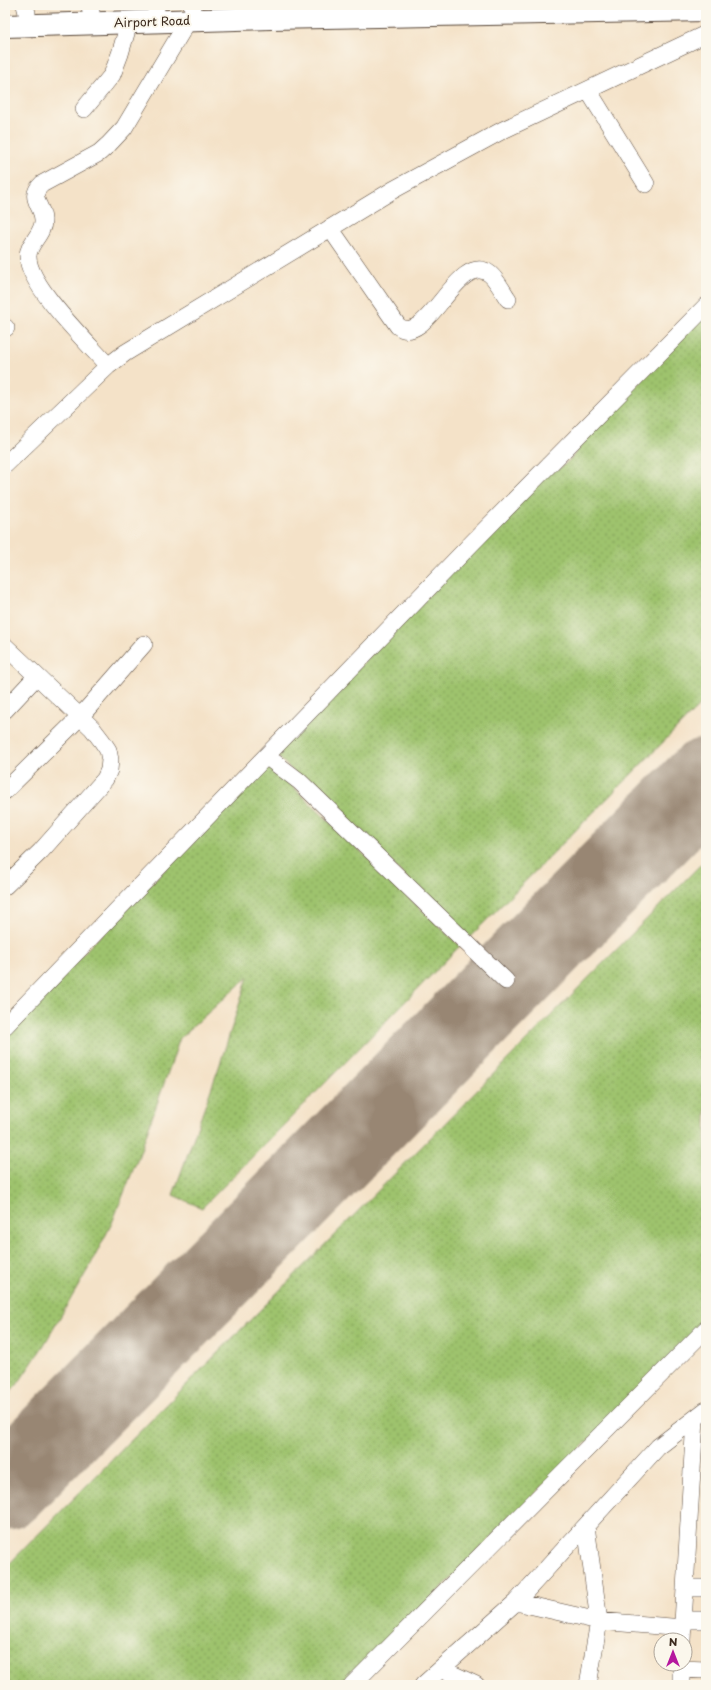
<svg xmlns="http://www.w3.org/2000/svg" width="711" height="1690" font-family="'Playpen Sans',sans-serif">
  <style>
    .grass { fill: url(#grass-dots); stroke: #6c7646 }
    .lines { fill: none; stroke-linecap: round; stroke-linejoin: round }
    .runway { stroke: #988673; stroke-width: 84 }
    .minor-casing { stroke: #574638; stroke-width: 18 }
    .major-casing { stroke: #574638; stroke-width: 24 }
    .minor { stroke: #fff; stroke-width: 17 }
    .major { stroke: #fff; stroke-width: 22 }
    .labels { text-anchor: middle; stroke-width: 4; stroke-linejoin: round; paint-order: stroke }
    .street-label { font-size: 12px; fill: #3b2a1e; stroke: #fbf7ec }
  </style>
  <defs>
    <pattern id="grass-dots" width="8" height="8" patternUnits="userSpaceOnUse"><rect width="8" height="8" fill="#9ec36d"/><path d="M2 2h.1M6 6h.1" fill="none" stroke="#829f59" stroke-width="1.8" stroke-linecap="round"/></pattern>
  </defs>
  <rect width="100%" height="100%" fill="#fbf7ec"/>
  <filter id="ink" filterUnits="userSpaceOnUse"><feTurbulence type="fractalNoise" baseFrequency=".025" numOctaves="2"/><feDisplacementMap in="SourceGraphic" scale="8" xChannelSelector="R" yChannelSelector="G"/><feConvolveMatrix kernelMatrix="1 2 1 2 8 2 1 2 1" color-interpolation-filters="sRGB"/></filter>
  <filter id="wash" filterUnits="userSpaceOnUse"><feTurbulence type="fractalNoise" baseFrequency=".012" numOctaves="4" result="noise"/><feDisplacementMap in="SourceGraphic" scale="16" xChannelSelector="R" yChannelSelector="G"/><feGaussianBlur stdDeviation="0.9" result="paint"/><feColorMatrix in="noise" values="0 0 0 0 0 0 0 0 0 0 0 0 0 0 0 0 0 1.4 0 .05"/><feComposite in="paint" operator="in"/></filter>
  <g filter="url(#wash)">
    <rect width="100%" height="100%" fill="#f4e2c8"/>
    <path class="grass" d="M706,312V699L470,937L275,754L546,474C560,469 572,462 578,447Z
      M265,766H271L460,946L202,1208L173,1195L219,1067L248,977L180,1038L139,1155L112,1223L91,1264L44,1345L17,1385L5,1398V1034Z
      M706,859V1322L345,1685H5V1568Z"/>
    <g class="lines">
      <path class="runway" d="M5,1488L706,780"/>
    </g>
  </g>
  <g filter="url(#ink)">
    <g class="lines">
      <g class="minor-casing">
        <path id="minor" d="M25,5L27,13
          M89,5L91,11
          M155,5L156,9
          M192,5L195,21
          M588,90L646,184
          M84,109L112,75L120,54L129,23
          M330,228L398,326C427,349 458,249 490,274C497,280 503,292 508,299
          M5,327L6,328
          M108,366C89,344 27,285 28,256C28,243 44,234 43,220C43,205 27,198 42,184L99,153L109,144L124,128L188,21
          M5,465L108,366L125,353L393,190L503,130L706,34
          M5,646L92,728L102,741L108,750L110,760L109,770L105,779L41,851L5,886
          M5,710L36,677
          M266,756L299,781L506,981
          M5,791L80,717L144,644
          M5,1026L473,542L706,306
          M685,1588H706
          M516,1602L599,1621L586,1526
          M683,1620H706
          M682,1640L695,1419
          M441,1669L476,1685
          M681,1669L706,1670
          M352,1685L706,1329
          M423,1685L516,1602L658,1447L706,1410
          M588,1685L599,1621L683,1628
          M681,1685V1664"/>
      </g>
      <g class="major-casing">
        <path id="major" d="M5,26L270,18L706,10"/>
      </g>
      <use href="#minor" class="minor"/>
      <use href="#major" class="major"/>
    </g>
  </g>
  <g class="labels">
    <g class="street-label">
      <text transform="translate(152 22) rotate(-2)" y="4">Airport Road</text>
    </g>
  </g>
  <rect width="711" height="1690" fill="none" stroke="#fbf7ec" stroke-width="20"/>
  <g transform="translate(673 1652)"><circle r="19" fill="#fbf7ec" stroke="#aea59a"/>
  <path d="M0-3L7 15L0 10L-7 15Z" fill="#b5179e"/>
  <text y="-6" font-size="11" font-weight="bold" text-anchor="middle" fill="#3b2a1e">N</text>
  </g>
</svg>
